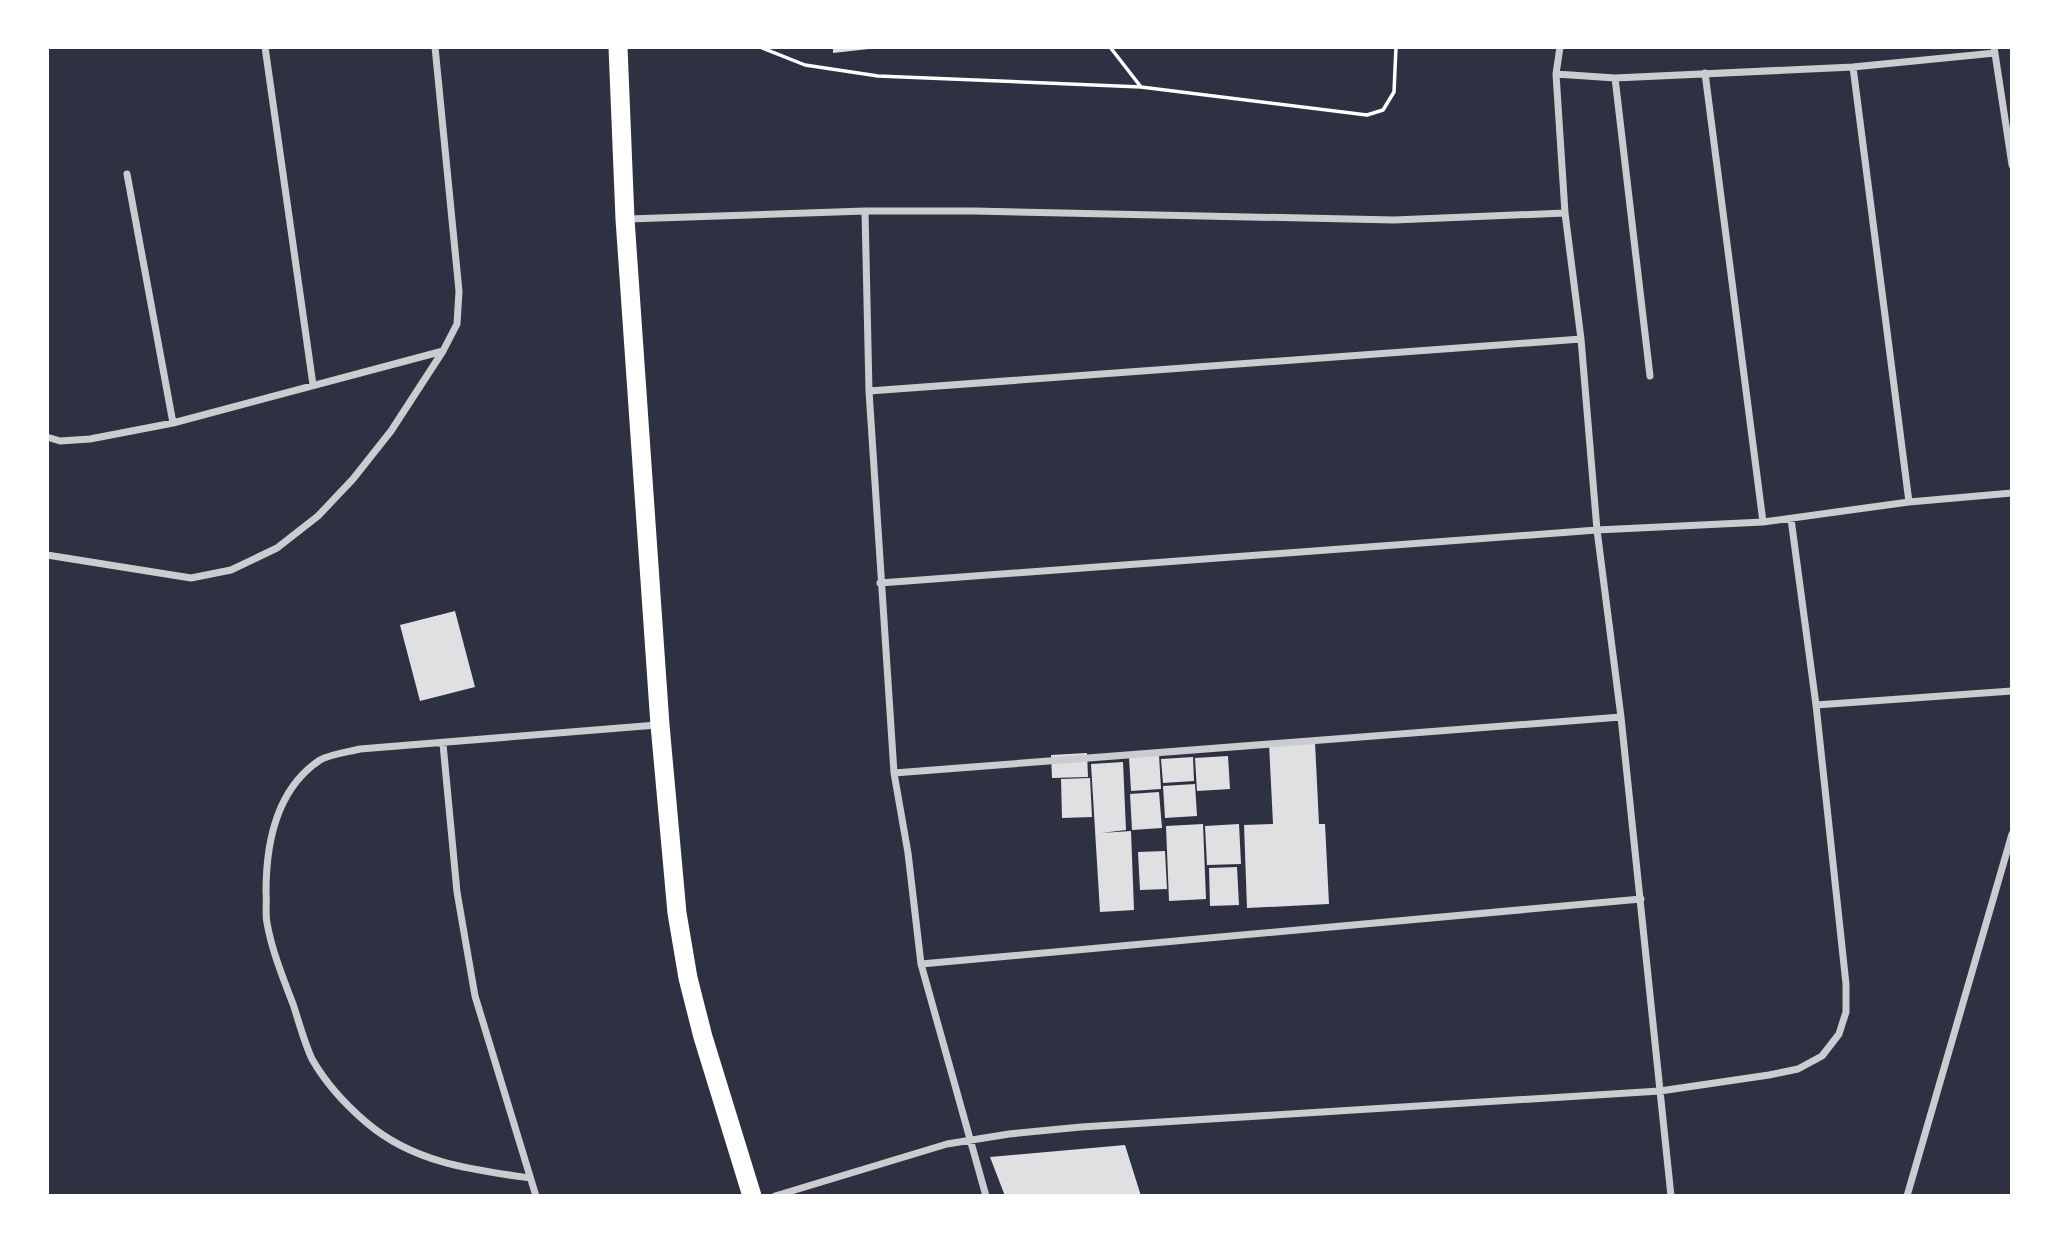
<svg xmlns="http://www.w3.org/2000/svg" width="2059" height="1243" font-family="'Varela Round',sans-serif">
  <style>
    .building { fill: #e0e0e3 }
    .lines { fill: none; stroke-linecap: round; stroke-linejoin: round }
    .path { stroke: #fff; stroke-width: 3.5 }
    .minor { stroke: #caccd0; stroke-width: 7 }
    .trunk { stroke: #fff; stroke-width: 19 }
  </style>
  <rect width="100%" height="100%" fill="#2d3142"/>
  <path class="building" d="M833,47H869V49L833,53Z
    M455,611L475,687L420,701L400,625Z
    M1315,742L1319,824H1325L1329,904L1247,908L1244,825L1273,824L1269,744Z
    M1087,753L1088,777L1052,778L1051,755Z
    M1159,755L1161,789L1131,791L1129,757Z
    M1228,756L1230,789L1197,791L1195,758Z
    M1193,757L1194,781L1163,783L1161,759Z
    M1123,762L1126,830L1101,833L1131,831L1134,910L1100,912L1091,764Z
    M1090,778L1092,817L1062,818L1061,779Z
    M1195,784L1197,816L1165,818L1163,786Z
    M1159,792L1162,828L1132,830L1130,794Z
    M1203,824L1206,899L1169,901L1166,826Z
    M1239,824L1241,864L1207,865L1205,826Z
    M1165,851L1167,889L1140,890L1138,852Z
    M1237,867L1239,905L1210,906L1209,868Z
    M1125,1145L1141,1196H1005L990,1157Z"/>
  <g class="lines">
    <path class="path" d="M760,47L805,65L878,76L1141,87L1367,115L1383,110L1394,92L1396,47
      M1110,47L1141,87"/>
    <path class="minor" d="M265,47L313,385
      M1560,47L1556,74L1565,213L1581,339L1597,530L1621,717L1671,1196
      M1994,47L2012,165
      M1853,67L1909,502
      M1705,73L1763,522
      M1556,74L1615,78L1853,67L1995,53
      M1615,78L1650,376
      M127,174L173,423
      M865,211L869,391L894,773L908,853L921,964L986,1196
      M628,219L865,211H974L1394,220L1565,213
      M869,391L1581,339
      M47,437L60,441L90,439L173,423L443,351
      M47,555L191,578L231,570L277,548L318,516L353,479L391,431L443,351L457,324L459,291L435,47
      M880,583L1597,530L1763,522L1909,502L2012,493
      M1816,705L2012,691
      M443,744L457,892L475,996L536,1196
      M894,773L1621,717
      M921,964L1641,899
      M530,1178C473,1170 414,1163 367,1123C347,1106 325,1082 312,1059C304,1042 299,1022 293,1004C283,978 272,951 267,923C265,913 267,902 266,892C266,843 276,789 320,760C331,754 348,752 360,749L657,725
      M775,1196L947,1144L1009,1134L1081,1127L1660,1091L1769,1075L1798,1069L1822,1056L1839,1034L1846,1012V984L1816,705L1791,519
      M1907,1196L2012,834"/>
    <path class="trunk" d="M618,47L625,219L660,725L677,913L688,978L703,1037L752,1196"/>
  </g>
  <rect width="2059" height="1243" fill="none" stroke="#ffffff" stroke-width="98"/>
</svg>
